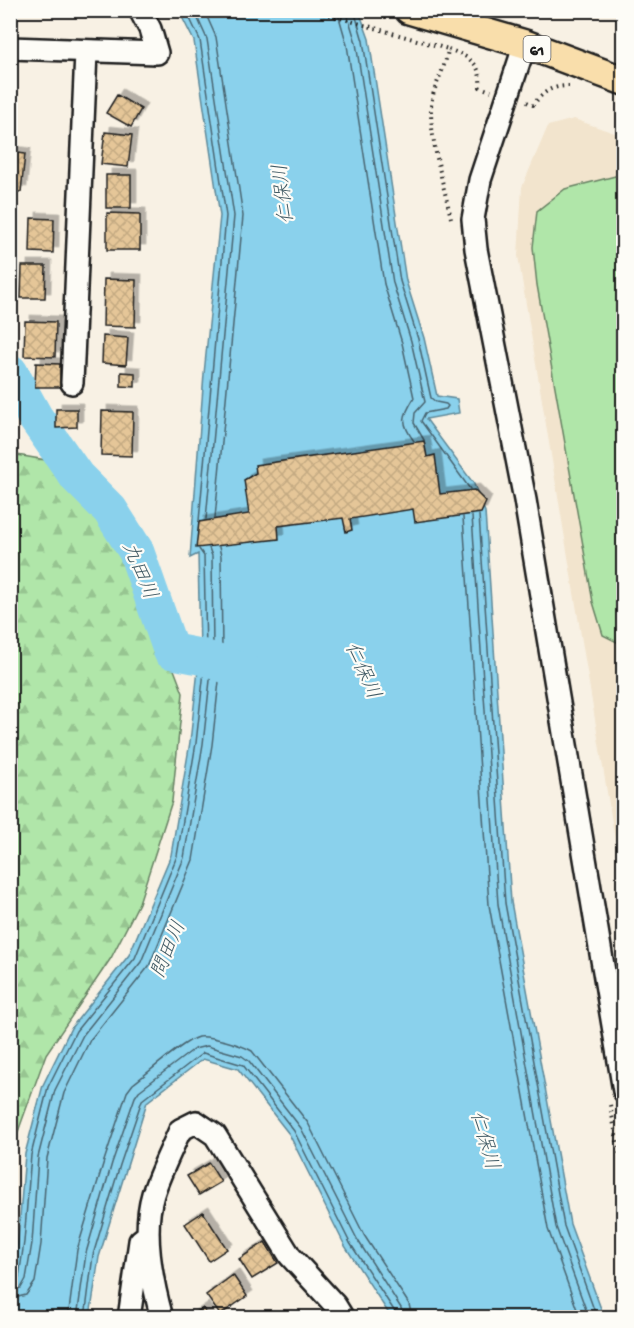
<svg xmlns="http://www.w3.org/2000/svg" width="634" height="1328" font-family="'Gochi Hand','Klee One',sans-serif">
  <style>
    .built { fill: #f2e4cd }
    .forest { fill: url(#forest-firs); stroke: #668162; stroke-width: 1.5 }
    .park { fill: #b0e6a9; stroke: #668162; stroke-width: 1.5 }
    .water { fill: #8ad1ec; stroke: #5e8999; stroke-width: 1.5 }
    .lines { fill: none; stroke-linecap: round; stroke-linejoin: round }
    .shore { stroke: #48646f; stroke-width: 1.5 }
    .river { stroke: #8ad1ec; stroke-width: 36 }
    .building { fill: url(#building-cross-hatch); stroke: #1c1c1c; stroke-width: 1.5; filter: url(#shadow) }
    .minor-casing { stroke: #1c1c1c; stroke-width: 26 }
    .major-casing { stroke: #1c1c1c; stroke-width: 32 }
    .path { stroke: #1c1c1c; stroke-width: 4; stroke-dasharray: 1.5 4.5; stroke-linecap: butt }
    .minor { stroke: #fdfcf7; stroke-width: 21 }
    .major { stroke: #f9deab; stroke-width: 27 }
    .labels { text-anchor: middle; stroke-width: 4.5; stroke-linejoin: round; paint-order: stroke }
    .shield { fill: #fdfcf7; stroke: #605f5e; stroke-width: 1.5 }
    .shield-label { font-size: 16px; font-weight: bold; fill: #1c1c1c }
    .water-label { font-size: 20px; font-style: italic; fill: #425b65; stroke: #fdfcf7 }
  </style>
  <defs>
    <pattern id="forest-firs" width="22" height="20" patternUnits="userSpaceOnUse" patternTransform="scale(1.5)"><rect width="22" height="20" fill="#b0e6a9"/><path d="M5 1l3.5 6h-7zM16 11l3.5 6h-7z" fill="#97c591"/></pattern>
    <pattern id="building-cross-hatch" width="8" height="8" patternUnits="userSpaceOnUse" patternTransform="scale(1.5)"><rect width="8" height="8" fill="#e5c698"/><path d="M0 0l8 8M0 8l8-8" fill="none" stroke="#c4aa82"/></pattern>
    <filter id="shadow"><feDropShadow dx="5.5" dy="-5.5" stdDeviation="0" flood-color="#0004"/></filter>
  </defs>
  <rect width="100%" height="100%" fill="#f8f1e4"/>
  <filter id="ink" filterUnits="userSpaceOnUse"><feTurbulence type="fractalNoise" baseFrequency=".0167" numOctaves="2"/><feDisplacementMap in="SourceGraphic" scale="12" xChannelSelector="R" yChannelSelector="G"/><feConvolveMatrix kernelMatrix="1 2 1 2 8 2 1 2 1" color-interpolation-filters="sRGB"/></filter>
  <g filter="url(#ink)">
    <path class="built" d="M574,119L623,136V888L518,256L522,187L548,126Z"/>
    <path class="forest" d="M11,454L46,460L127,547L183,693L172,801L139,903L111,958L46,1054L11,1151Z"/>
    <path class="park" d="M623,174H624L623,645L603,635L593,602L537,285L533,247L537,211L565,189Z"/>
    <path class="water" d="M179,11H359L369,39L406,281L424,338L437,396L457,399L459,413L426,419L474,484L485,512L511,902L570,1224L604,1317H391L345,1246L289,1134L238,1069L203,1059L147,1102L99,1257L90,1317L11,1318V1296L18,1241L25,1154L43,1085L71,1028L129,955L171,855L190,742L200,652L198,554L190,558L204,374L220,216L194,41Z"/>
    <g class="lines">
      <path class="shore" d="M186,10L200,40L226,216L199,521
        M194,10L207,39L234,216L206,519
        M204,10L216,37L243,216L215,518
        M337,10L347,45L384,284L402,343L414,398C403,416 400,422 414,441
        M346,10L356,43L393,283L411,341L425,402L415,413L414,423L424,440
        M354,10L363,41L400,281L418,339L431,398L436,402L446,404L448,406L446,409L425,413L421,421L470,489
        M479,515L505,903L564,1226L597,1318
        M472,516L498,904L556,1227L589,1318
        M463,517L489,905L548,1229L580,1318
        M10,1283L16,1281L19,1277L24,1242L31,1155L48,1087L76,1031L135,958L177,856L196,743L206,653L204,556L199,549
        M10,1290L21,1288L26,1279L32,1243L38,1157L55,1090L83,1035L141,962L184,858L203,744L213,653L212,556L209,548
        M10,1299L26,1295L35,1282L41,1244L47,1158L64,1093L90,1040L149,966L193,860L212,745L222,654L221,556L219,547
        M68,1318L77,1250L104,1161L127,1092L133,1084C147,1074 183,1041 198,1037C209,1035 242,1045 252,1051L308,1123L364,1235L409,1304L412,1318
        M77,1318L86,1253L112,1163L135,1097L139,1091L194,1049L207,1046L242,1056L249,1061L301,1128L357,1239L401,1308L403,1318
        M85,1318L93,1255L120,1165L142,1100L203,1053L243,1065L294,1131L350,1243L395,1312V1318"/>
      <path class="river" d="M10,372L35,417L77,477L110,510L136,551L171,651L202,657L245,672"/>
    </g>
    <path class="building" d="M117,95L141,109L131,127L106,113Z
      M105,132L132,135L128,167L101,164Z
      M10,152L25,154L21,192L10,191Z
      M106,175H131V208H106Z
      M107,213L140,214V250H107Z
      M31,218L54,219L53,253L30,252Z
      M22,266H46L45,298H21Z
      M104,279L136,280L135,327L103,326Z
      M25,321L56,322L55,357L24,356Z
      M103,336L128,338L126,365L102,363Z
      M36,363L60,364V387H35Z
      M121,372L135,373V387L121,386Z
      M56,409H77V427L56,428Z
      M102,411L133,412L132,456L101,455Z
      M424,441L427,457L435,455L440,494L474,490L486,502L481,513L415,522L413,509L350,519L352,530L346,532L343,518L278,526L279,539L196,548L199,522L249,514L244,480L256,473L255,465Z
      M209,1163L221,1182L199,1195L187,1176Z
      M203,1212L227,1249L209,1261L185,1224Z
      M265,1242L278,1263L252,1279L239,1259Z
      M233,1275L247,1296L220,1315L206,1295Z
      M203,1308L209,1318H188Z"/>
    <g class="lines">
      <g class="minor-casing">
        <path id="minor" d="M525,44L480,180L473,219L476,249L525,500L624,1091
          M10,48L157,53L150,29L140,10
          M72,383L86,52
          M129,1318L140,1241L145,1237
          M162,1318C152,1282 142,1231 153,1194C160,1172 171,1151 180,1130L196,1122L215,1135L290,1256L335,1305L343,1318"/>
      </g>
      <g class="major-casing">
        <path id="major" d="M409,10L525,44L624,81"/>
      </g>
      <path class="path" d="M312,10L448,49
        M527,102L533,105C543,92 551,86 569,86
        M451,218C444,187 430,139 431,107C432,87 446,69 448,49C468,57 482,62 480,87L491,91
        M610,1105L624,1175"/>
      <use href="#minor" class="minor"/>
      <use href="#major" class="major"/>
    </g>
  </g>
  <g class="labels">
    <rect class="shield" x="523.5" y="36" width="27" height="26" rx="4.5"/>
    <g class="shield-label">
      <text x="537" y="55">61</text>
    </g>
    <g class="water-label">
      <text transform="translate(282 194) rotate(-97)" y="7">仁保川</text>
      <text transform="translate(141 570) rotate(67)" y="7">九田川</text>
      <text transform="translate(364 670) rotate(66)" y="7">仁保川</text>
      <text transform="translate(167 949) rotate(-67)" y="7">問田川</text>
      <text transform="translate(486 1140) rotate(74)" y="7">仁保川</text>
    </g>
  </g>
  <rect width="634" height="1328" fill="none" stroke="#fdfcf7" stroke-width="36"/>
  <rect x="18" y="18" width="598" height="1292" fill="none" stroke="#1c1c1c" stroke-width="2" filter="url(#ink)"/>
</svg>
